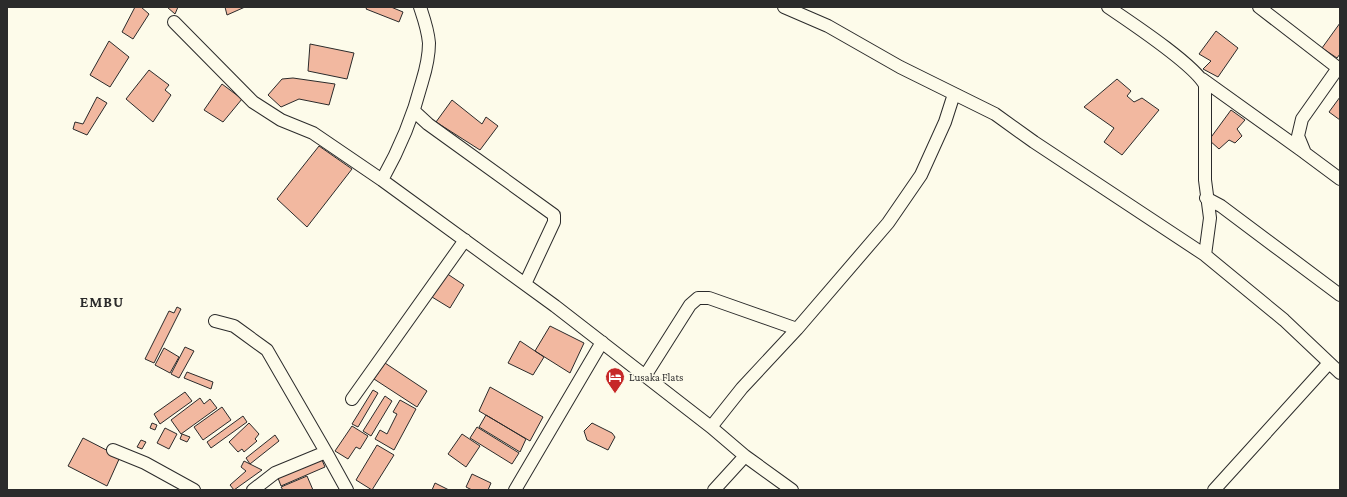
<svg xmlns="http://www.w3.org/2000/svg" width="1347" height="497" font-family="'Crimson Pro',serif">
  <style>
    .building { fill: #f2b8a0; stroke: #2b2b2b }
    .lines { fill: none; stroke-linecap: round; stroke-linejoin: round }
    .minor-casing { stroke: #2b2b2b; stroke-width: 14 }
    .minor { stroke: #fdfbea; stroke-width: 12 }
    .labels { text-anchor: middle; stroke-width: 3; stroke-linejoin: round; paint-order: stroke }
    .poi-label { font-size: 11px; fill: #2b2b2b; stroke: #fdfbea; text-anchor: start }
    .district-label { font-size: 15px; font-weight: bold; letter-spacing: 1px; fill: #2b2b2b; stroke: #fdfbea }
  </style>
  <rect width="100%" height="100%" fill="#fdfbea"/>
  <path class="building" d="M135,7H141L149,14L133,39L122,32Z
    M167,7H178L175,14Z
    M225,7H245L227,15Z
    M367,7H391L403,12L399,22L366,9Z
    M1340,23V54L1337,58L1322,48Z
    M1216,31L1238,48L1218,77L1203,69L1211,61L1199,54Z
    M109,41L129,57L110,87L90,75Z
    M310,44L354,53L347,79L308,71Z
    M149,70L169,85L165,90L171,95L153,122L126,99Z
    M293,78L335,84L329,105L299,99L281,107L268,95L282,79Z
    M1117,79L1131,91L1127,96L1134,102L1142,98L1159,110L1122,155L1104,142L1114,128L1084,107Z
    M222,84L242,99L223,122L204,110Z
    M97,97L107,103L87,135L73,129L75,122L83,124Z
    M1340,97V120L1329,112Z
    M452,100L482,124L486,117L498,126L480,150L436,122Z
    M1231,110L1245,120L1237,129L1242,136L1235,143L1229,140L1219,149L1209,140Z
    M319,146L352,169L307,227L277,199Z
    M446,273L464,285L450,308L432,297Z
    M177,307L181,309L154,363L145,359L169,311L174,313Z
    M550,326L584,343L570,373L535,351Z
    M520,341L544,357L533,375L508,363Z
    M185,347L194,351L179,378L171,374Z
    M164,348L179,357L170,373L155,365Z
    M385,363L427,391L417,407L374,379Z
    M187,372L213,382L211,389L184,378Z
    M490,387L543,417L530,441L479,411Z
    M373,390L378,393L358,427L352,424Z
    M185,392L192,401L160,424L154,414Z
    M385,396L392,401L371,436L363,431Z
    M200,398L204,404L210,399L217,408L181,434L171,420Z
    M400,400L416,409L394,450L375,439L380,430L387,434L397,414L393,412Z
    M222,407L231,420L203,440L194,427Z
    M486,415L526,439L520,452L479,427Z
    M243,416L247,422L211,448L207,442Z
    M152,423L157,425L155,430L150,428Z
    M249,423L259,434L255,439L257,441L244,452L242,449L238,452L229,442Z
    M592,423L612,433L615,437L608,450L587,440L584,431Z
    M352,426L368,436L360,449L356,447L348,459L335,451Z
    M477,427L519,453L512,464L470,438Z
    M165,428L177,434L169,449L157,443Z
    M182,434L190,437L187,442L180,439Z
    M462,434L480,446L466,467L448,454Z
    M275,435L279,441L250,464L246,458Z
    M83,438L120,457L107,486L68,466Z
    M141,440L146,442L142,449L137,447Z
    M377,445L394,455L372,490L356,480Z
    M322,460L325,467L281,486L278,478Z
    M244,461L262,470L234,490L230,485L246,471L241,467Z
    M472,474L491,483L488,490H472L466,487Z
    M307,476L313,490H283L281,487Z
    M435,483L449,490H432Z"/>
  <g class="lines">
    <g class="minor-casing">
      <path id="minor" d="M784,7L828,26L900,67L995,114L1034,142L1205,255L1284,320L1340,373
        M1108,7C1130,22 1194,64 1205,85V180L1210,218L1205,255
        M1259,7L1338,68
        M174,22L253,102L281,120L313,133L382,180L555,306L711,427L745,456L792,490
        M1340,70L1338,68L1302,119L1298,136L1305,153L1340,179
        M1202,79L1304,152
        M415,112L428,124L554,215V222L525,284
        M382,180C400,148 413,117 422,82C426,69 429,55 429,43C428,30 424,19 420,7
        M1206,198L1221,206L1340,295
        M215,321L234,326L267,350L326,452
        M645,376L690,305L698,298H709L797,329
        M352,399L465,240
        M711,427L742,388L797,329L888,223L921,175L945,122L954,94
        M113,450L145,463L194,490
        M253,490L275,473L326,452L347,490
        M515,490L602,342
        M714,490L745,456
        M1214,490L1329,363"/>
    </g>
    <use href="#minor" class="minor"/>
  </g>
  <defs>
    <g id="hotel-pin" transform="scale(1)"><path d="M0 17L-7.5 6A9.5 9.5 0 1 1 7.5 6Z" fill="#c62828" stroke="#fdfbea"/><path d="M-6-4.5h1.5V1H6V5H4.5V3h-9V5H-6ZM-4 0a1.8 1.8 0 1 1 3.6 0ZM.5 0V-2.5h3Q6-2.5 6 0Z" fill="#fff"/></g>
  </defs>
  <g fill-rule="evenodd">
    <use href="#hotel-pin" x="615" y="377"/>
  </g>
  <g class="labels">
    <g class="poi-label">
      <text x="629" y="381">Lusaka Flats</text>
    </g>
    <g class="district-label">
      <text x="102" y="307">EMBU</text>
    </g>
  </g>
  <rect width="1347" height="497" fill="none" stroke="#2b2b2b" stroke-width="16"/>
</svg>
